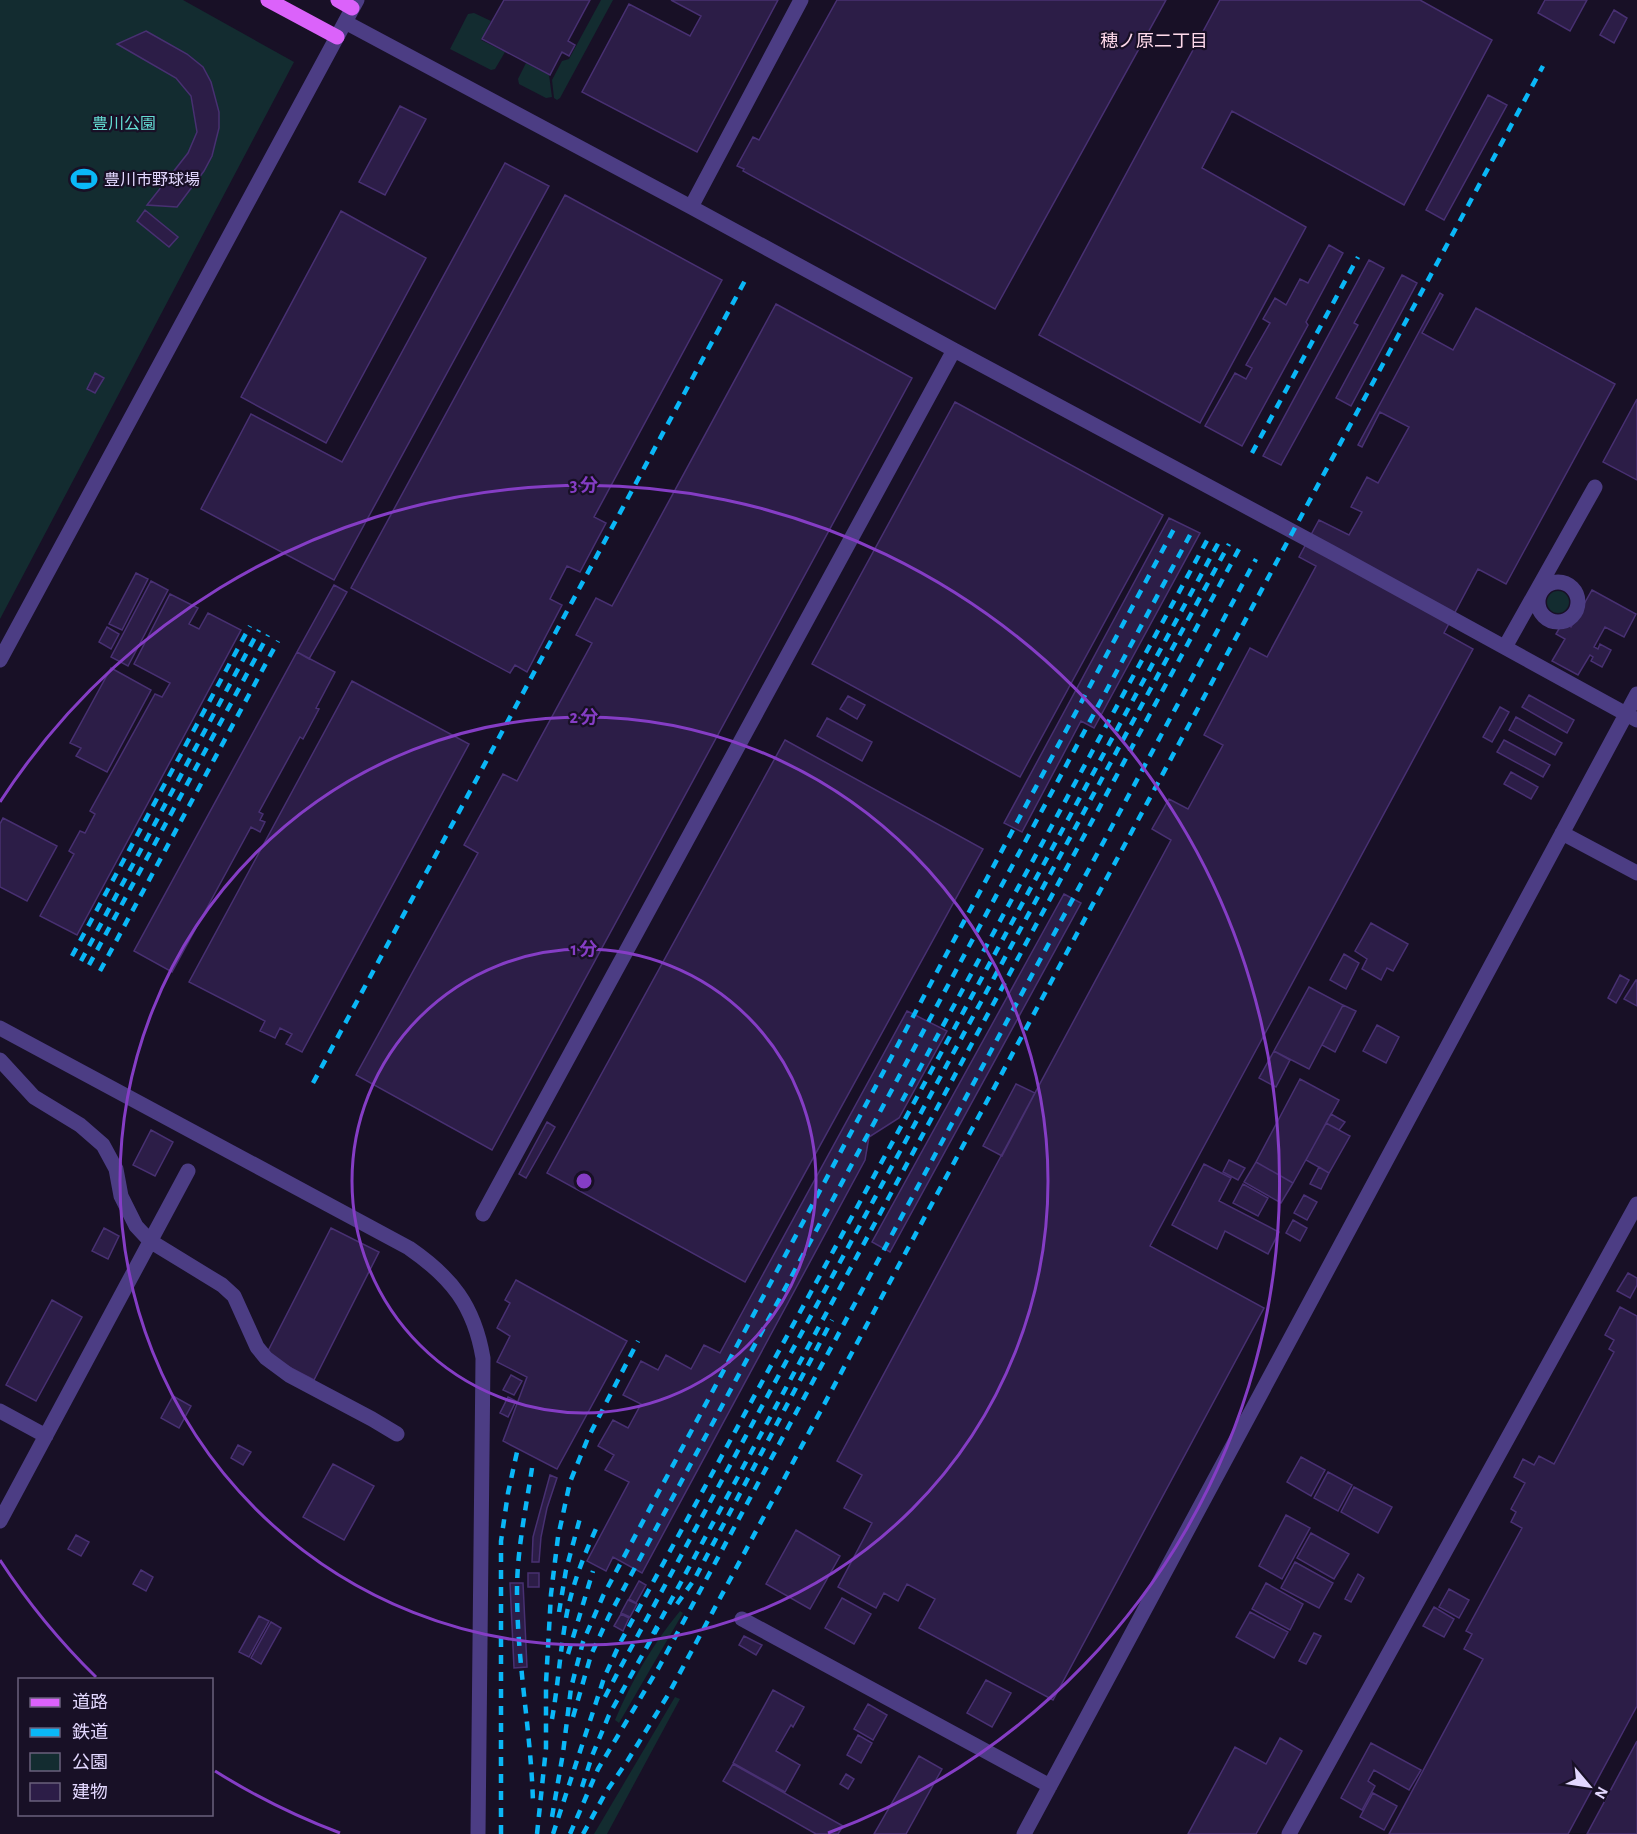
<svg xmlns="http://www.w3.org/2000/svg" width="1637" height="1834" font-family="'Alegreya Sans','Noto Sans JP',sans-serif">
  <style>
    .green { fill: #132c30 }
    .building { fill: #2c1d47; stroke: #483072; stroke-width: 1.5 }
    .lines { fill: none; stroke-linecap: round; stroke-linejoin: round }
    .minor { stroke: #4c3d84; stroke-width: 15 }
    .major { stroke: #db62fa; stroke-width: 15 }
    .rail { stroke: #0ab7f7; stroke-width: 4.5; stroke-dasharray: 9 8; stroke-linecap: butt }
    .ring { fill: none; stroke: #853dc5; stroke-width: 3 }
    .labels { text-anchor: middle; stroke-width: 4.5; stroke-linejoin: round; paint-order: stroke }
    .park-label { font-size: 16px; fill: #64dcd3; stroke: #181026 }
    .poi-label { font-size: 16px; fill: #e2d7fe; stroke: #181026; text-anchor: start }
    .neighbourhood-label { font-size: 18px; fill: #fed9ea; stroke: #181026 }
    .centre { fill: #853dc5; stroke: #181026; stroke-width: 3 }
    .ring-label { font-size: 18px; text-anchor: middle; font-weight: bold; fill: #853dc5; stroke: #181026; stroke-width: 4.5; stroke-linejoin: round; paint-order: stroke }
  </style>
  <rect width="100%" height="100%" fill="#181026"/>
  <path class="green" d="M0,0H183L294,62L0,619Z
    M601,0H613L560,98L557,100L554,98L552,80L562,61L569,59Z
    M474,13L491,21L481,40L505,52L495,69L491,70L450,49L468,14Z
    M526,63L549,75L552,97L546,98L519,84L518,79Z
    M1547 602a11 11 0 1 1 22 0a11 11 0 1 1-22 0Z
    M680,1611L683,1613L619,1723L615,1720C632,1680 652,1645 680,1611Z
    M675,1697L680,1699L607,1834H594Z"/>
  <path class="building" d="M504,0H590L568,41L575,45L569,56L562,52L550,75L482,39Z
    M671,0H778L697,152L582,92L629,4L690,36L701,16Z
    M837,0H1166L995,309L743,171L744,169L737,166L753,137L759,140Z
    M1220,0H1420L1492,40L1404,205L1232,111L1202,168L1306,227L1200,423L1039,335Z
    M1545,0H1587L1570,31L1538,13Z
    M1614,10L1627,18L1614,43L1600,35Z
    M146,31L187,54L203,67L211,82L219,112V128L212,156L204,171L177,207L147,205L188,153L197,132L191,96L176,78L117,44Z
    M1488,95L1507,105L1444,220L1426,210Z
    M400,106L426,119L385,195L359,182Z
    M505,163L549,186L334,580L201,509L251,414L342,462Z
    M565,195L722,280L594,517L606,523L580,572L567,566L550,599L562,605L527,672L515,665L510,673L351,588Z
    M145,210L178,237L169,247L137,221Z
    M341,211L426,258L326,443L241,397Z
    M1329,245L1343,253L1306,322L1308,325L1242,446L1205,426L1235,373L1246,379L1252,368L1246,365L1270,323L1263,319L1275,298L1286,305L1300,279L1308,283Z
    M1369,260L1384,268L1354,323L1358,325L1281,465L1263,456Z
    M1402,275L1417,283L1351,406L1336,398Z
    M1440,293L1443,295L1422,333L1453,350L1476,308L1615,384L1506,584L1478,569L1444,633L1473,649L1150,1246L1264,1308L1053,1700L919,1628L935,1599L907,1584L898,1601L884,1593L876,1608L838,1587L872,1523L844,1508L862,1475L837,1461L1171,840L1152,829L1169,799L1188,809L1223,745L1204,735L1250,648L1267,657L1316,566L1299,557L1319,520L1349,535L1362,512L1351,507L1367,477L1378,483L1409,427L1380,412L1362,447L1358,445Z
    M776,304L912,378L492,1150L356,1075L478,853L464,845L503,774L517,781L592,643L576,635L596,598L612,606Z
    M95,373L104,378L95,393L87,389Z
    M1637,399V480L1603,462Z
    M955,402L1163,515L1020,777L812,664Z
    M1169,518L1200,533L1094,728L1081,721L1022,832L1004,823Z
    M136,573L148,579L122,630L109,624Z
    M151,581L168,590L128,666L111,657Z
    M334,585L347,592L309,659L297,652Z
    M1592,590L1636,614L1624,637L1605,627L1594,647L1598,649L1600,644L1611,650L1602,667L1591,661L1593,657L1590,655L1578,675L1552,661L1565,639L1556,634L1563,622L1571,627Z
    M170,594L198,608L189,624L199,629L208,613L241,630L77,935L40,916L74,854L69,851L80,831L85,833L95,814L90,811L155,694L162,697L170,683L134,664Z
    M107,627L119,634L111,649L99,642Z
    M297,652L335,672L316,708L319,709L303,739L300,737L259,812L263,814L260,820L265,822L260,832L251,827L172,972L134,951Z
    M111,668L151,690L107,772L76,756L81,748L70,743Z
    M352,681L469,744L302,1052L286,1044L292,1034L280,1028L275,1038L260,1031L265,1021L189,982Z
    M1529,695L1574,720L1567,733L1522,707Z
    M848,696L865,705L857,719L840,709Z
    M1500,707L1509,712L1492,742L1483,737Z
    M1516,717L1562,743L1555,755L1509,730Z
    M827,718L872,742L862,761L817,736Z
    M785,740L983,849L745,1282L547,1173Z
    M1504,740L1550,765L1543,777L1497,752Z
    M1511,772L1538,787L1531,799L1504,784Z
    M3,818L57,846L27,901L0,887V824Z
    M1064,894L1081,903L890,1252L872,1242Z
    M1371,923L1408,944L1393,971L1387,968L1381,980L1362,969L1367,959L1355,951Z
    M1344,954L1359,963L1346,989L1330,980Z
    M1620,975L1629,980L1616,1003L1608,998Z
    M1636,980H1637V1006L1624,999Z
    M1309,987L1343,1005L1309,1069L1274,1051Z
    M1343,1005L1356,1011L1335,1052L1322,1045Z
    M907,1011L947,1031L899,1118L869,1137L865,1160L642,1573L613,1557L606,1571L587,1561L629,1482L605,1470L614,1455L598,1446L613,1420L628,1428L641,1404L623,1395L641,1361L658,1370L666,1355L691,1369L704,1345L720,1353Z
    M1377,1025L1399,1037L1386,1063L1363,1051Z
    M1274,1051L1290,1060L1276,1087L1259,1078Z
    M1300,1079L1339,1100L1293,1183L1256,1162Z
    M1016,1084L1035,1093L1002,1156L983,1146Z
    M1331,1114L1345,1122L1339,1130L1326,1123Z
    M547,1122L555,1127L526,1178L519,1174Z
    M1326,1123L1350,1136L1329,1173L1306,1160Z
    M151,1130L173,1142L155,1176L133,1165Z
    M1229,1160L1245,1168L1238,1180L1223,1172Z
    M1256,1162L1293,1183L1281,1203L1244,1182Z
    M1204,1164L1231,1178L1219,1201L1279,1232L1268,1254L1225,1231L1217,1249L1172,1225Z
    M1319,1167L1329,1173L1321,1189L1310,1184Z
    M1243,1184L1268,1198L1258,1216L1233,1203Z
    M1304,1195L1317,1202L1307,1220L1294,1213Z
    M1293,1220L1307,1228L1300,1241L1286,1233Z
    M104,1228L119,1236L108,1259L92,1251Z
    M331,1228L379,1252L314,1380L266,1355Z
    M1628,1273L1637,1278V1285L1630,1298L1617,1291Z
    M516,1280L627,1341L557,1469L503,1441L527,1377L497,1362L510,1336L497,1328L510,1303L505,1300Z
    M52,1300L82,1317L36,1401L6,1385Z
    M1620,1307L1637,1316V1706L1568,1834H1389L1483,1659L1464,1649L1472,1634L1466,1631L1522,1528L1511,1522L1516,1512L1511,1509L1525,1483L1514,1477L1523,1459L1534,1465L1539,1456L1554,1464L1614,1352L1609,1349L1614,1340L1605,1335Z
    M511,1375L522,1381L514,1395L503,1390Z
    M173,1396L191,1406L179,1428L161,1418Z
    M508,1397L516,1401L508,1417L500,1413Z
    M238,1445L251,1452L243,1465L231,1458Z
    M1301,1457L1325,1470L1311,1496L1287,1482Z
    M333,1464L374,1486L344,1540L303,1517Z
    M1328,1472L1352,1485L1338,1511L1314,1498Z
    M550,1475L557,1478L547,1508L541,1537L539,1562H532L533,1537Z
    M1354,1487L1392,1507L1378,1533L1341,1512Z
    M1286,1515L1310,1528L1282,1579L1259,1566Z
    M796,1530L840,1556L810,1609L766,1584Z
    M1311,1533L1349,1554L1334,1579L1297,1558Z
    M76,1535L89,1542L81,1556L68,1549Z
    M1295,1562L1333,1583L1319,1608L1281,1588Z
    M141,1570L153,1577L146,1591L133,1584Z
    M528,1573H539V1587H528Z
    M1358,1574L1364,1578L1351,1602L1345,1599Z
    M639,1581L646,1585L636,1603L629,1599Z
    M510,1583H523L527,1667L514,1668Z
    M1266,1583L1303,1604L1290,1630L1252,1609Z
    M1449,1589L1469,1600L1459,1618L1439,1607Z
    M842,1598L871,1614L854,1644L825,1628Z
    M628,1600L637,1604L630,1617L621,1613Z
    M1434,1607L1454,1619L1444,1637L1423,1626Z
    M1250,1612L1288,1632L1274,1658L1236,1637Z
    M621,1614L629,1618L623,1631L614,1626Z
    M259,1616L269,1621L249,1657L239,1652Z
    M271,1622L281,1628L261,1664L251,1658Z
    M1314,1633L1321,1636L1306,1664L1299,1661Z
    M744,1636L762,1645L756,1655L739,1645Z
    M986,1680L1011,1693L992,1727L967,1713Z
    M773,1690L804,1707L793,1727L791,1725L776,1751L800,1765L785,1792L733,1763Z
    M868,1704L887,1715L873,1740L854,1729Z
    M858,1735L872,1743L861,1763L847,1755Z
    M1280,1738L1302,1751L1256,1834H1188L1235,1747L1266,1764Z
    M1637,1741V1834H1587Z
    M1371,1743L1421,1770L1409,1790L1374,1770L1368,1781L1375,1786L1362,1810L1341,1798Z
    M919,1756L942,1769L906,1834H874Z
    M733,1764L843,1826L838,1834H816L723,1781Z
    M846,1774L854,1779L848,1789L840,1784Z
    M1373,1793L1397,1806L1384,1830L1360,1817Z"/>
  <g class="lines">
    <path class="minor" d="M345,22L691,207L954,350L1331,552L1637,720
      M691,207L801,0
      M1538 602a20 20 0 1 1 40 0a20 20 0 1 1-40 0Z
      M1505,647L1595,487
      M0,660L357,0
      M1562,833L1637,873
      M0,1028L409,1248C451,1277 474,1305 483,1358L478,1834
      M0,1060L34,1097L80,1125L103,1145L116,1169L121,1196L136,1226L150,1241L222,1285L234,1296L257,1347L266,1358L289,1375L372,1419L397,1434
      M483,1214L954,350
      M0,1411L46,1436
      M0,1521L188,1171
      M742,1619L1050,1786
      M1024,1834L1637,694
      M1289,1834L1637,1204"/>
    <path class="major" d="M268,0L337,37
      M338,0L352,8"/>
    <path class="rail" d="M1252,453L1358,257
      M72,956L250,626
      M81,961L259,630
      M89,965L268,635
      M100,971L278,641
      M313,1083L748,275
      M902,1101L1210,535
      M532,1468C526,1508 517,1550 517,1591C517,1662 531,1732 533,1802
      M677,1604L694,1580L832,1320
      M559,1612L566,1570L580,1518
      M653,1634L1239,549
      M568,1654L593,1571
      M605,1697L618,1672L1229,544
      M573,1717L591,1655L609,1616L1190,535
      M552,1719C558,1686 560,1652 566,1618C572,1584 585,1553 599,1522
      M582,1787L592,1756L609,1715L658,1627
      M552,1817L563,1753L571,1688L583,1642L603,1596L1175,527
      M501,1834V1541L508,1493L517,1452
      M537,1834L546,1748V1683L551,1594L558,1537L570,1482L588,1438L638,1341
      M553,1834L604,1678L620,1643L1220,540
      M570,1834L598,1769L659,1667L1256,559
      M583,1834L606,1792L628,1760L668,1695L1543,66"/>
  </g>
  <g class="ring">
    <circle cx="584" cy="1181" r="232"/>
    <circle cx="584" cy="1181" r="464"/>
    <path d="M340 1833A696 696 0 0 1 215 1771M96 1677A696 696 0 0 1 0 1560M0 802A696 696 0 1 1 828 1833"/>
  </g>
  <defs>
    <g id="stadium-bare" transform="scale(2.07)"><path d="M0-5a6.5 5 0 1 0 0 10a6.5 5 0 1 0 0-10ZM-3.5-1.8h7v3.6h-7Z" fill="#0ab7f7" stroke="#181026" stroke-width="2.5" paint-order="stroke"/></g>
  </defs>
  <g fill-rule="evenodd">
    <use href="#stadium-bare" x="84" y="179"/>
  </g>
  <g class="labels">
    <g class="park-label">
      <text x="124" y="129">豊川公園</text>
    </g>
    <g class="poi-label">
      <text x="104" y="185">豊川市野球場</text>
    </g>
    <g class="neighbourhood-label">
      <text x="1154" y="47">穂ノ原二丁目</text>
    </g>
  </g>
  <circle cx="584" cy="1181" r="9" class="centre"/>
  <g class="ring-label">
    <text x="584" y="491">3 分</text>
    <text x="584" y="723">2 分</text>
    <text x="584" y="955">1 分</text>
  </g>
  <rect x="18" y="1678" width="195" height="138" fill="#181026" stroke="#69607c" stroke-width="1.5"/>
  <rect x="30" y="1698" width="30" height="9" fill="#db62fa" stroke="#69607c" stroke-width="1.5"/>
  <text x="72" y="1708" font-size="18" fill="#e2d7fe">道路</text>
  <rect x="30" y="1728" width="30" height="9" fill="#0ab7f7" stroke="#69607c" stroke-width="1.5"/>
  <text x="72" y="1738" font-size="18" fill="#e2d7fe">鉄道</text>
  <rect x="30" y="1753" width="30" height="18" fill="#132c30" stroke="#69607c" stroke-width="1.5"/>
  <text x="72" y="1768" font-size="18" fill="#e2d7fe">公園</text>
  <rect x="30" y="1783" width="30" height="18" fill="#2c1d47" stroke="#69607c" stroke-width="1.5"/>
  <text x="72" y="1798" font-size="18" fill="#e2d7fe">建物</text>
  <g transform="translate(1589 1786) rotate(119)" stroke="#181026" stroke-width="4.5" paint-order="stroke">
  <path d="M0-4.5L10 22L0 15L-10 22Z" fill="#e2d7fe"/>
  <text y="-9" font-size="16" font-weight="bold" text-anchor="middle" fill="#e2d7fe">N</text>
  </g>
</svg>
